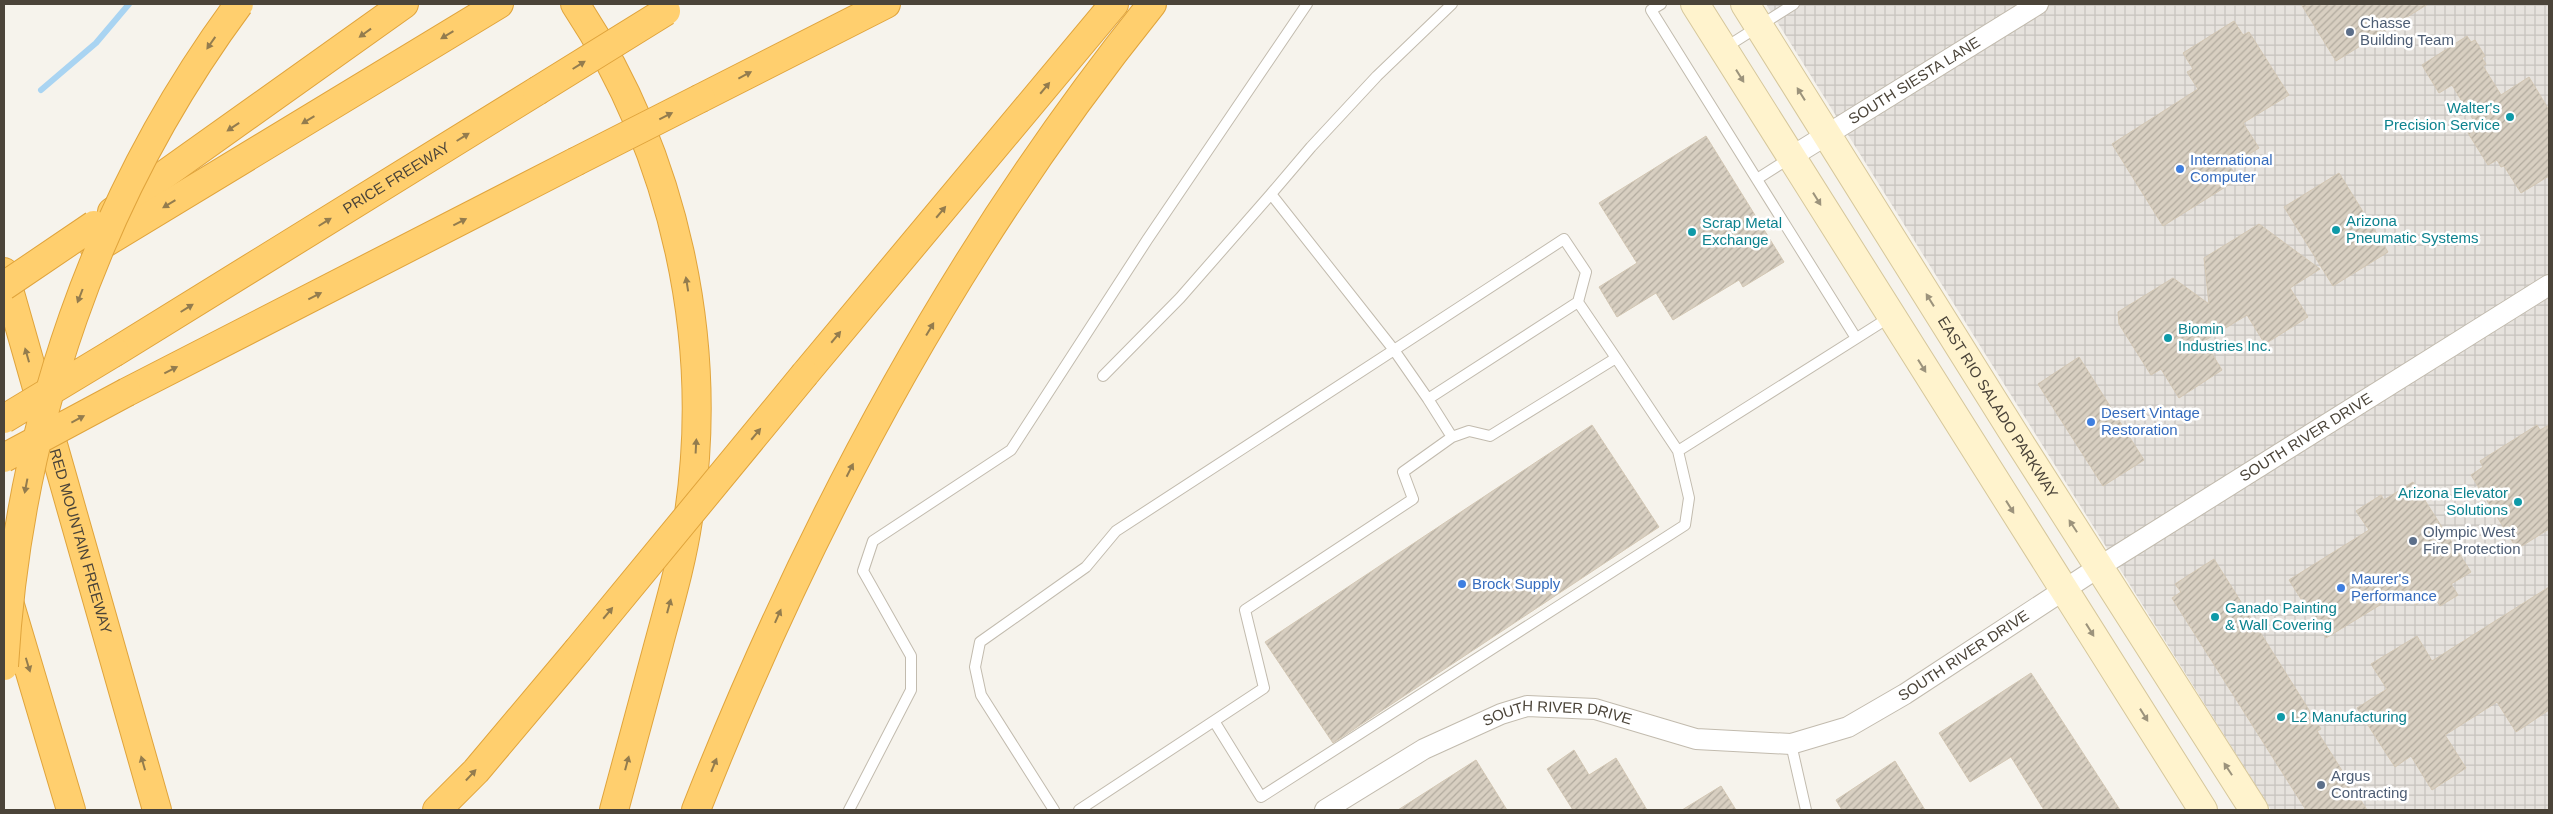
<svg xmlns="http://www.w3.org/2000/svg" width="2553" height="814" font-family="Helvetica,sans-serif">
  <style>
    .industrial { fill: url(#industrial-grid) }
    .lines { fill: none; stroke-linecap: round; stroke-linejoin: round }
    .stream { stroke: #a9d4f2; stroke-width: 6 }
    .building { fill: url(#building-hatch); stroke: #d3c7b4 }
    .lane-casing { stroke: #c2bbae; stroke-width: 12 }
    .street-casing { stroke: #c2bbae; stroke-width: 22 }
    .secondary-casing { stroke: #d6c79b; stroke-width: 30 }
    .highway-casing { stroke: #e0a43c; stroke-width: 30 }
    .lane { stroke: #fff; stroke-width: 10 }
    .street { stroke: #fff; stroke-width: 20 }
    .secondary { stroke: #fff3cd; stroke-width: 28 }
    .highway { stroke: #ffcf6e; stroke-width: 28 }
    .highway-bridge-casing { stroke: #e0a43c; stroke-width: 30; stroke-linecap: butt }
    .highway-bridge { stroke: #ffcf6e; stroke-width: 28 }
    .oneway { fill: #937c4e }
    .oneway2 { fill: #9c937c }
    .service-dot { fill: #5c6f8a; stroke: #fff; stroke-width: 2 }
    .culture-dot { fill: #0f9aa8; stroke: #fff; stroke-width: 2 }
    .shop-dot { fill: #3f7fe0; stroke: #fff; stroke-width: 2 }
    .labels { text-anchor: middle; stroke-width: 5; stroke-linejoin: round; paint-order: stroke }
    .service-label { font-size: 15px; fill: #4e5e75; stroke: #fff; text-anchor: start }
    .street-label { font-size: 15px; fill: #4b4439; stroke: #fff }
    .culture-label { font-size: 15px; fill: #0d838f; stroke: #fff; text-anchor: start }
    .shop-label { font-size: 15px; fill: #366cbe; stroke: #fff; text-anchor: start }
  </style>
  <defs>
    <pattern id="industrial-grid" width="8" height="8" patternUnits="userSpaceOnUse" patternTransform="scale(1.25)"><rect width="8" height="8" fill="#e6e2dd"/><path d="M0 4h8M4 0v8" fill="none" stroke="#c7c3be"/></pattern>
    <pattern id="building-hatch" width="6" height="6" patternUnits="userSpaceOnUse" patternTransform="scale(1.25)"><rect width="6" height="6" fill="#d8cfc1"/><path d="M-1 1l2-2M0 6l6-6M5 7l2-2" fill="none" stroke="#b1aa9e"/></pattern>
  </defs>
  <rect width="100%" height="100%" fill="#f6f3ec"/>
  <path class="industrial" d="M1766,4H2549V810H2271Z"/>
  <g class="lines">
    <path class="stream" d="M41,90L96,43L129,4"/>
  </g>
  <path class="building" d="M2301,4H2428L2336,61Z
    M2234,21L2243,35L2249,32L2289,95L2243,123L2259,148L2230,166L2238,179L2163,226L2112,144L2198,89L2187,72L2193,69L2183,53Z
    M2467,36L2471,42L2475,40L2485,56L2482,58L2486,64L2483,66L2501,95L2529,77L2549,110V176L2521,193L2504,166L2501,167L2497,160L2488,165L2468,133L2477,126L2452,85L2439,93L2422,65Z
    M1706,136L1784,262L1743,287L1739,280L1673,320L1656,293L1617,317L1599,287L1637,263L1599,203Z
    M2339,173L2388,252L2333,286L2284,207Z
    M2259,224L2320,269L2290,288L2308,317L2265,344L2247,315L2204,341L2222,370L2179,398L2161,369L2151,375L2119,324L2118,312L2173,278L2209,304L2204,258Z
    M2079,357L2144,460L2103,486L2038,384Z
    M1592,425L1659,527L1333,743L1265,642Z
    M2537,425L2540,430L2549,425V529L2517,549L2471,475L2483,467L2480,461Z
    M2413,482L2471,572L2451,584L2458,595L2440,606L2433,594L2416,605L2406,589L2326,638L2289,580L2369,530L2356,511L2381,495L2384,500Z
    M2214,559L2321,729L2317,731L2367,810H2306L2172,598L2181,592L2175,584Z
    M2549,587V710L2516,732L2497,702L2445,735L2466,768L2432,790L2411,756L2395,767L2357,708L2387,689L2371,664L2417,636L2432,661Z
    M2031,673L2120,810H2044L2011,757L1970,782L1939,733Z
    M1574,750L1589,775L1616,758L1647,810H1573L1547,769Z
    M1476,760L1507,810H1398Z
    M1895,761L1925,810H1842L1836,800Z
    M1721,786L1736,810H1682Z"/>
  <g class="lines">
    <g class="lane-casing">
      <path id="lane" d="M1661,4L1651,10L1856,338
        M1723,49L1794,4
        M1757,179L1790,158
        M1103,376L1180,298L1271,194
        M1428,399L1394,350L1564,239L1586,272L1578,302
        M1452,437L1428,399L1578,302L1616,358
        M1214,721L1261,797L1685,525L1689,498L1678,451
        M1791,744L1806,810
        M849,810L911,690V656L863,571L873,541L1011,450L1147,240L1307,4
        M1054,810L981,695L975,667L980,642L1086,567L1116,531L1394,350L1271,194L1311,147L1377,76L1452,4
        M1079,810L1264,688L1245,610L1413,499L1403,472L1452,437L1469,431L1490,436L1616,358L1678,451L1890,317"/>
    </g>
    <g class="street-casing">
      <g id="street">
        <path id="s1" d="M1791,157L2038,4"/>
        <path id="s2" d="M1325,810L1424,749L1501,714L1527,706L1595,709L1696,739L1791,744L1848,727L1905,694L2099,567L2549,285"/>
      </g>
    </g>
    <g class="secondary-casing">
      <g id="secondary">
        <path d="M1695,4L2203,810"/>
        <path id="s3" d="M1745,4L2011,429L2254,810"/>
      </g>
    </g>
    <g class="highway-casing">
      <g id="highway">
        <path d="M575,4C675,155 716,341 688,520C682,561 670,602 659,643C644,699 629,755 614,810"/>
        <path d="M701,98L886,4"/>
        <path d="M112,212L404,4"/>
        <path d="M95,249L499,4"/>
        <path id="s4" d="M4,272L157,810"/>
        <path id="s5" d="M115,352L537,91"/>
        <path d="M805,374L1114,4"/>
        <path d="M127,392L575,162"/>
        <path d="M10,605L71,810"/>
        <path d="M437,810L476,771L577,651"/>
        <path d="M696,810C809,523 958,245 1152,4"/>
      </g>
    </g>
    <use href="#lane" class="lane"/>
    <use href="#street" class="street"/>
    <use href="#secondary" class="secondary"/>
    <use href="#highway" class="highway"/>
    <g class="highway-bridge-casing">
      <path id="highway-bridge" d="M537,91L666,11
        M575,162L701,98
        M4,286L94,225
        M4,419L115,352
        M4,458L127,392
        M577,651L805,374
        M4,666C18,427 96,197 239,4"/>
    </g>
    <use href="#highway-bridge" class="highway-bridge"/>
  </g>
  <defs><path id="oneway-solid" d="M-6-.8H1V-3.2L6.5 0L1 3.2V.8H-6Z" transform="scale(1.25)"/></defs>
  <g class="oneway">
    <use href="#oneway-solid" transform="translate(365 33) rotate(144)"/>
    <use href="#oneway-solid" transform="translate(447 35) rotate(149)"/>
    <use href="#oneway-solid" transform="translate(211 43) rotate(125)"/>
    <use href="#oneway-solid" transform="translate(579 65) rotate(-32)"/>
    <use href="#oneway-solid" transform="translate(745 75) rotate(-28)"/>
    <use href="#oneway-solid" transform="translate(1045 88) rotate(-50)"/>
    <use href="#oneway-solid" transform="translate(666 116) rotate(-27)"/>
    <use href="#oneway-solid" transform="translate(308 120) rotate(149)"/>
    <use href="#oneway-solid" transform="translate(233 127) rotate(146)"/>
    <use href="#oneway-solid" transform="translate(463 137) rotate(-32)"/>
    <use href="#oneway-solid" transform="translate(169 204) rotate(149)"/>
    <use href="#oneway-solid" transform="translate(941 212) rotate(-50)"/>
    <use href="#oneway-solid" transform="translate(325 222) rotate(-32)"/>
    <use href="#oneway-solid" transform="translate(460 222) rotate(-27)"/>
    <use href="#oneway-solid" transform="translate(687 284) rotate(-99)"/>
    <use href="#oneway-solid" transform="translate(80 296) rotate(111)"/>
    <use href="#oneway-solid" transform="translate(315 296) rotate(-27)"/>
    <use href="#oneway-solid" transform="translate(187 308) rotate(-32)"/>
    <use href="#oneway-solid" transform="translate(930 329) rotate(-59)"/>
    <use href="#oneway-solid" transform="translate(836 337) rotate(-50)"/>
    <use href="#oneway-solid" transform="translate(27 355) rotate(-106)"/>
    <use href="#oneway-solid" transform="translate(171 370) rotate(-27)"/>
    <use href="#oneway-solid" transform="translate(78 419) rotate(-28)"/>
    <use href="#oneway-solid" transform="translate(756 434) rotate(-50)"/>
    <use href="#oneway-solid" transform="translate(696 446) rotate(-87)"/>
    <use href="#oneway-solid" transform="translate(850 470) rotate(-63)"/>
    <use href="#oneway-solid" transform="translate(26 486) rotate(101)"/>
    <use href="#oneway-solid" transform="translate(669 606) rotate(-75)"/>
    <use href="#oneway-solid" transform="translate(608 613) rotate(-50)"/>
    <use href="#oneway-solid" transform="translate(778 616) rotate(-66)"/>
    <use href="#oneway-solid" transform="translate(28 665) rotate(73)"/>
    <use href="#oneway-solid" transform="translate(143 763) rotate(-106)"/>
    <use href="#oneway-solid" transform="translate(627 763) rotate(-75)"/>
    <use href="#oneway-solid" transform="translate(714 765) rotate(-68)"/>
    <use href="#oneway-solid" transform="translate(471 775) rotate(-47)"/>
  </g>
  <g class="oneway2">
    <use href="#oneway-solid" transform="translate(1740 76) rotate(58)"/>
    <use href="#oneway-solid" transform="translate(1801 94) rotate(-122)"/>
    <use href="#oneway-solid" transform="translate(1817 199) rotate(58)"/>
    <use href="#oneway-solid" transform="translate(1930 300) rotate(-122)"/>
    <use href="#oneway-solid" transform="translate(1922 366) rotate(58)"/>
    <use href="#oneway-solid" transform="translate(2010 507) rotate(58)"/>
    <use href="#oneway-solid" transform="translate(2073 526) rotate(-123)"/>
    <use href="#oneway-solid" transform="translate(2090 630) rotate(58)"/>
    <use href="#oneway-solid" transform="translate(2144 715) rotate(58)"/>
    <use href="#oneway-solid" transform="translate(2228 769) rotate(-123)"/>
  </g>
  <g class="service-dot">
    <circle cx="2350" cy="32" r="5"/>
    <circle cx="2413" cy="541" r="5"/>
    <circle cx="2321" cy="785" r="5"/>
  </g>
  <g class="culture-dot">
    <circle cx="2510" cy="117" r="5"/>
    <circle cx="2336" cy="230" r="5"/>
    <circle cx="1692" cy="232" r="5"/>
    <circle cx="2168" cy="338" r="5"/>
    <circle cx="2518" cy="502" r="5"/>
    <circle cx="2215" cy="617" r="5"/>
    <circle cx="2281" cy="717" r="5"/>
  </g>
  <g class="shop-dot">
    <circle cx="2180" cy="169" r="5"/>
    <circle cx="2091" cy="422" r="5"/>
    <circle cx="1462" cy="584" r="5"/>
    <circle cx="2341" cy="588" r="5"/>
  </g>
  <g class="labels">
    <g class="service-label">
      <text x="2360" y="28">Chasse<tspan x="2360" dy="17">Building Team</tspan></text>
      <text x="2423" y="537">Olympic West<tspan x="2423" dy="17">Fire Protection</tspan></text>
      <text x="2331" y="781">Argus<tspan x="2331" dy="17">Contracting</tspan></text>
    </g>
    <g class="street-label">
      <text dy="5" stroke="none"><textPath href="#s1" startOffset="145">SOUTH SIESTA LANE</textPath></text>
      <text dy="5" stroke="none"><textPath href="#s5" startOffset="331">PRICE FREEWAY</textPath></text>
      <text dy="5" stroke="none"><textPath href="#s3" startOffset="476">EAST RIO SALADO PARKWAY</textPath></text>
      <text dy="5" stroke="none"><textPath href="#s2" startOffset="1098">SOUTH RIVER DRIVE</textPath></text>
      <text dy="5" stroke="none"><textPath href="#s4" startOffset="280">RED MOUNTAIN FREEWAY</textPath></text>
      <text dy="5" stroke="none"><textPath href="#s2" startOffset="692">SOUTH RIVER DRIVE</textPath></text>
      <text dy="5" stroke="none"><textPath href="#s2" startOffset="258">SOUTH RIVER DRIVE</textPath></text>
    </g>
    <g class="culture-label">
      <text x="2500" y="113" text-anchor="end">Walter's<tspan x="2500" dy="17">Precision Service</tspan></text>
      <text x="2346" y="226">Arizona<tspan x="2346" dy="17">Pneumatic Systems</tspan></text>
      <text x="1702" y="228">Scrap Metal<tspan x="1702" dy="17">Exchange</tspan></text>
      <text x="2178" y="334">Biomin<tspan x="2178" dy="17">Industries Inc.</tspan></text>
      <text x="2508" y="498" text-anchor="end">Arizona Elevator<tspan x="2508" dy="17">Solutions</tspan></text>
      <text x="2225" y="613">Ganado Painting<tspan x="2225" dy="17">&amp; Wall Covering</tspan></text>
      <text x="2291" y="722">L2 Manufacturing</text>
    </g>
    <g class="shop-label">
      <text x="2190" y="165">International<tspan x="2190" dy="17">Computer</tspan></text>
      <text x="2101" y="418">Desert Vintage<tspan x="2101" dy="17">Restoration</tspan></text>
      <text x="2351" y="584">Maurer's<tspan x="2351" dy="17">Performance</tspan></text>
      <text x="1472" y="589">Brock Supply</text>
    </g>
  </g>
  <rect width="2553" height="814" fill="none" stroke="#4b4439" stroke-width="10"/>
</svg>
